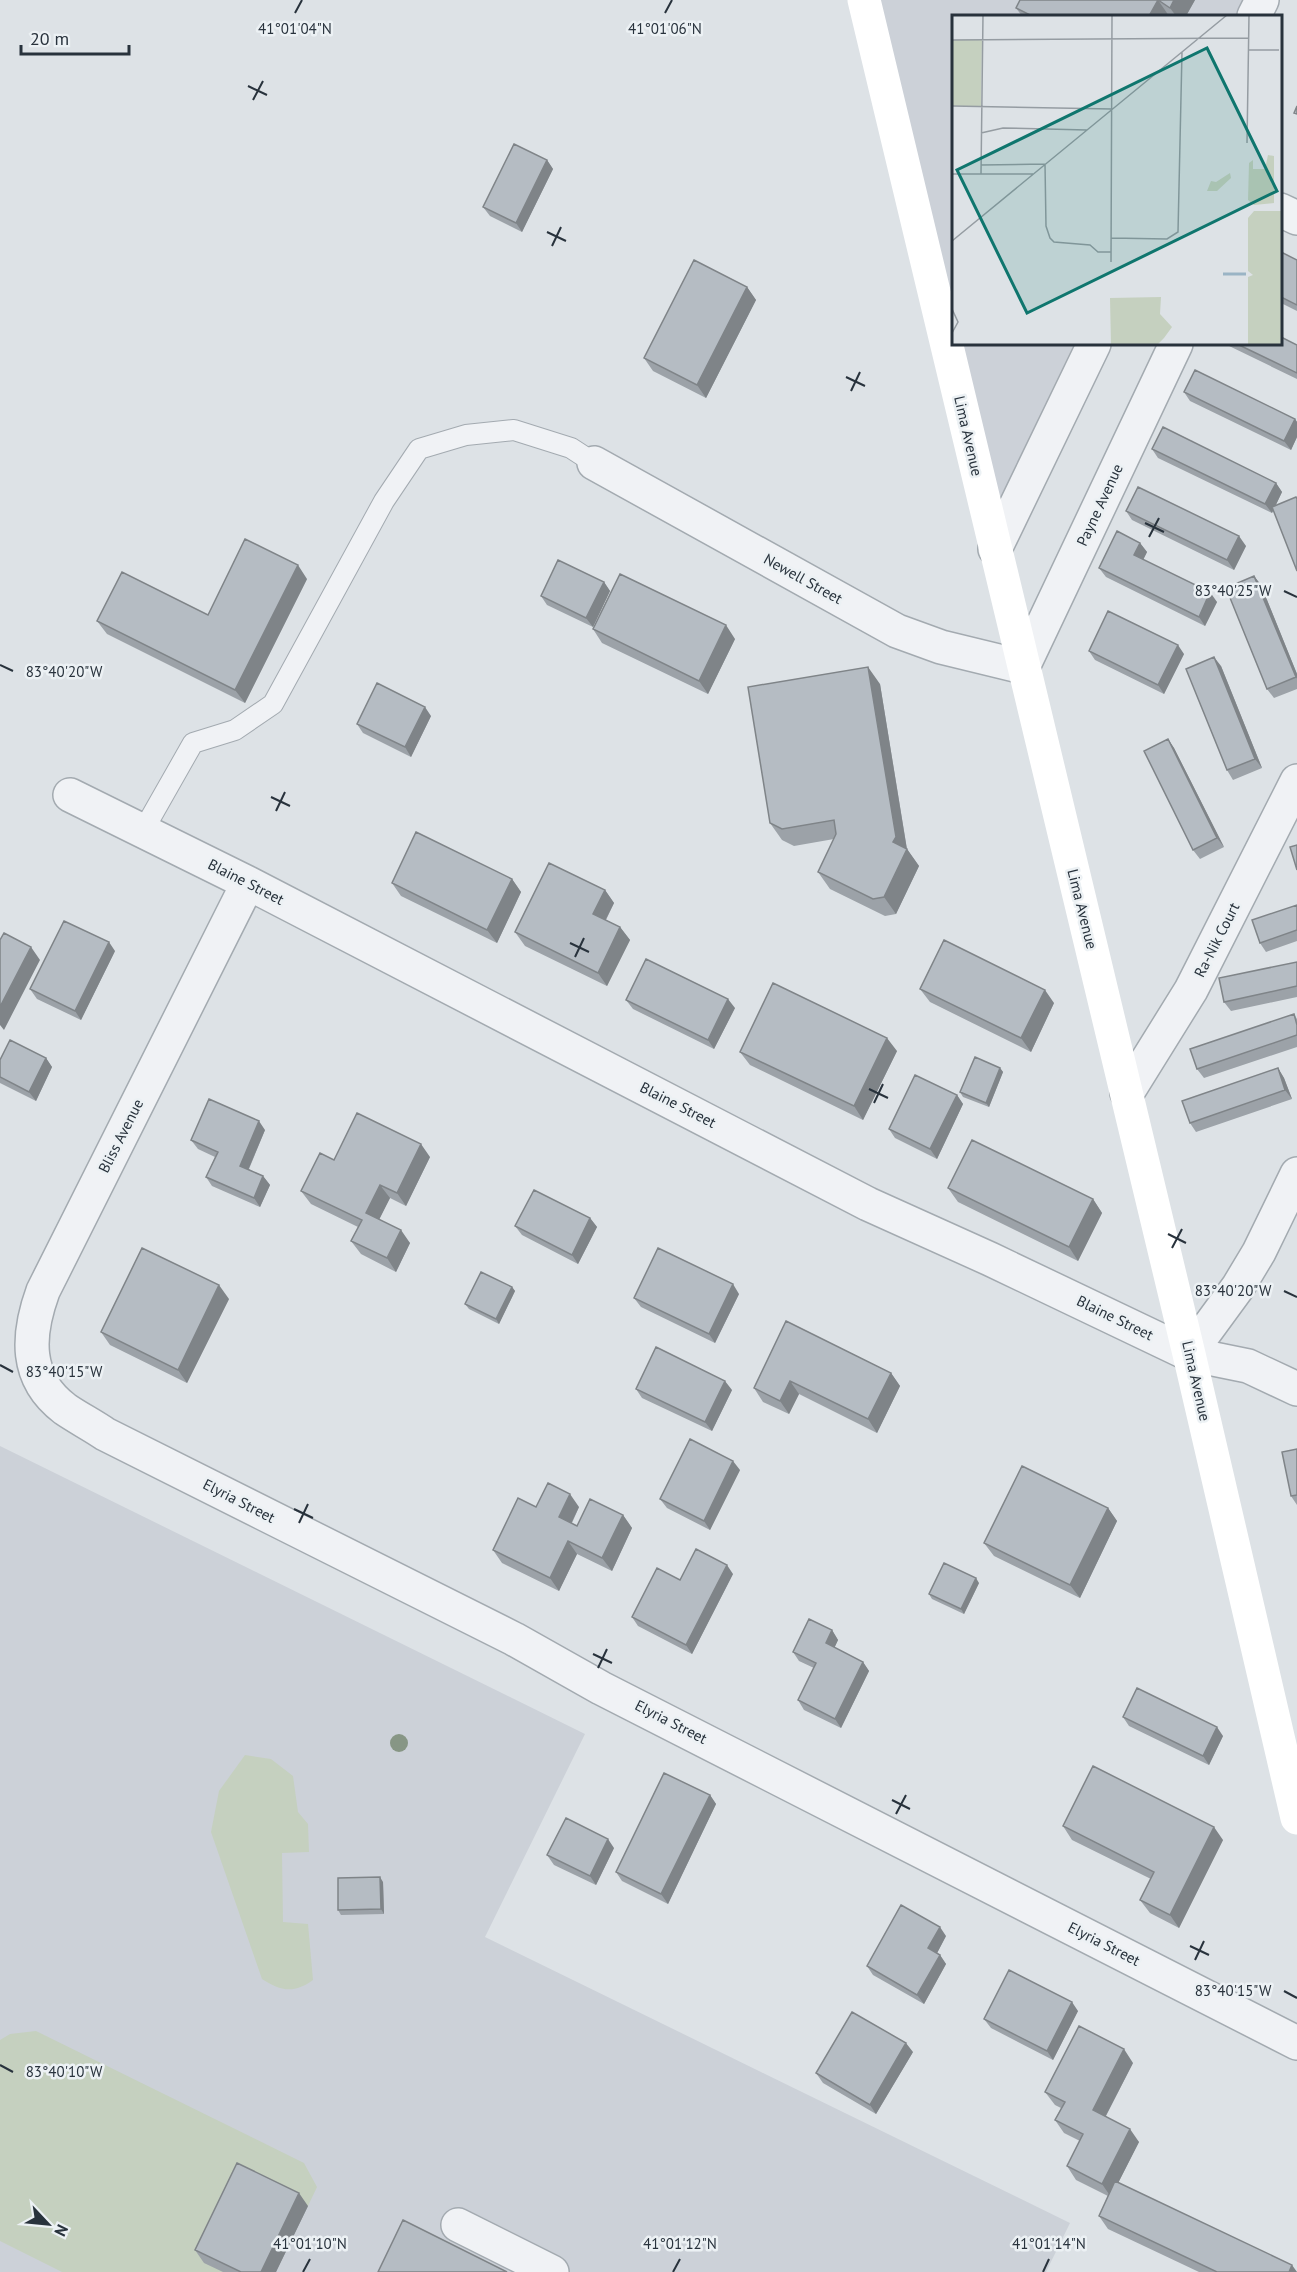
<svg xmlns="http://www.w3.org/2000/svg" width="1297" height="2272" font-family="'PT Sans',sans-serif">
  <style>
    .built { fill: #ccd1d8 }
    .green { fill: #c5d0bf }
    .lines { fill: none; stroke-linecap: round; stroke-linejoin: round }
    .lane-casing { stroke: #a3aab0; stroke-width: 22 }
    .street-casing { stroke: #a3aab0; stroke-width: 36 }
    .lane { stroke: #f0f2f5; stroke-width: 20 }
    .street { stroke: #f0f2f5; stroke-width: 33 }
    .secondary { stroke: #fff; stroke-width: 33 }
    .tree { fill: #879685 }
    .wall { fill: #9ca2a8 }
    .shaded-wall { fill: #7f8488 }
    .building { fill: #b5bcc3; stroke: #7f8488; stroke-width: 1.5 }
    .ticks { fill: none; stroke: #28323c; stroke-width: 2 }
    .labels { text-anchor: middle; stroke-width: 5; stroke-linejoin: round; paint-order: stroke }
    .street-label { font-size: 15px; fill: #28323c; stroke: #ecf1f4 }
    .inset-river { fill: none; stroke: #9ab4c5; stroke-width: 3 }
    .inset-road { fill: none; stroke: #959ca2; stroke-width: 1.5 }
    .view { fill: #0f766e; fill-opacity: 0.15; stroke: #0f766e; stroke-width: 3 }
    .inset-edge { fill: none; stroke: #28323c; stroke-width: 3 }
    .ticks-label { font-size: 15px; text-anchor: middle; fill: #28323c; stroke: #ecf1f4; stroke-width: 5; stroke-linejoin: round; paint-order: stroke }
  </style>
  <rect width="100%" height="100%" fill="#dde2e6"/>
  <path class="built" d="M850,0H1262L1254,16H954V344H1094L995,549Z
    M0,1446L585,1734L485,1937L1070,2223L1046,2272H0Z"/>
  <path class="green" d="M245,1755L271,1759L293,1776L298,1812L308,1824L309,1852L282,1853L283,1922L308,1924L313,1980C294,1994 280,1991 262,1979L211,1832L219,1791Z
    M36,2031L304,2163L317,2187L308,2206L223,2272H62L0,2241V2040L10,2034Z"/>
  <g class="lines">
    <g class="lane-casing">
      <path id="lane" d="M143,831L193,743L235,730L273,704L384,501L419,449L466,435L514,430L571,448L594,463"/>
    </g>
    <g class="street-casing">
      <path id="street" d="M1254,16L1262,0
        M1280,210L1297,218
        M594,463L897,631L941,647L1023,667L1176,344
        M995,549L1094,344
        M70,795L248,883L868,1204L990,1259L1189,1354L1248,1366L1297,1389
        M248,883L43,1291C27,1335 24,1378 65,1409C78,1418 92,1425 105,1434L514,1639L601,1688L1297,2043
        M1127,1093L1191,990L1297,781
        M1189,1354L1238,1287L1259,1252L1297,1174
        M458,2225L552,2272"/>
    </g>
    <use href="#lane" class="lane"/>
    <use href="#street" class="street"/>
    <path class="secondary" d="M864,0L1189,1354L1297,1818"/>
  </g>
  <circle class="tree" cx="399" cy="1743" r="9"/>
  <path class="wall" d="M1020,0H1195L1186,16H1022L1016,8Z
    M547,160L553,169L522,232L490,216L483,207Z
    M1281,252L1297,260V311L1281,303Z
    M747,287L756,300L706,398L653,371L644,358Z
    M1225,344H1281L1297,345V379Z
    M1184,392L1295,419L1297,422V437L1291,450L1190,401Z
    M1152,449L1276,483L1282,492L1272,513L1158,458Z
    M1126,511L1246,546L1234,570L1132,520Z
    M1140,543L1147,552L1143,560L1217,602L1205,626L1106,577L1099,568Z
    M1254,576L1261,585L1297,674V689L1274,698L1267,689Z
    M307,579L245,703L107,634L97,621L208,615Z
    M604,582L610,591L593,627L547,605L541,596Z
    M593,629L735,639L708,694L602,643Z
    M1089,651L1184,654L1164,694L1095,660Z
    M1221,666L1262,768L1233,780L1227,770Z
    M880,684L907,849L919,866L896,914L885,916L830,889L818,872L834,839L794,846L782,840L770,823Z
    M431,716L411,757L363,733L357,724Z
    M1168,739L1174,748L1224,847L1200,859L1193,850Z
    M512,879L521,892L497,943L401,896L392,883Z
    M605,890L614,903L606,920L620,927L630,940L607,986L525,946L515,932Z
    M1297,905V941L1266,952L1260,943Z
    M115,951L81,1020L37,999L30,989Z
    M1297,962V997L1231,1011L1224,1002Z
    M920,989L1054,1003L1031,1052L930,1002Z
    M626,1000L735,1008L714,1049L633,1009Z
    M1294,1014L1297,1019V1047L1204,1078L1197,1069Z
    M897,1051L863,1120L750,1065L740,1052Z
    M46,1058L52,1067L36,1101L0,1083V1060Z
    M1000,1068L1003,1072L989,1107L963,1097L960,1092Z
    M1278,1068L1284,1078L1292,1099L1196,1132L1190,1123Z
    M957,1095L963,1104L937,1159L895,1138L889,1129Z
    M265,1130L249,1169L263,1176L270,1185L260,1207L212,1186L206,1177L215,1157L198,1149L191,1140Z
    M430,1157L406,1206L390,1198L379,1219L410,1243L396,1272L361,1254L351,1241L358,1227L311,1204L301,1191L334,1160Z
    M948,1188L1093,1199L1102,1213L1078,1261L958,1202Z
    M590,1218L597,1227L578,1264L522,1235L515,1226Z
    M512,1287L515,1291L499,1324L469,1309L465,1304Z
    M739,1294L715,1343L641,1307L634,1298Z
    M229,1299L187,1383L110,1345L101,1332Z
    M786,1321L891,1373L900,1386L877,1433L799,1394L789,1414L763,1402L754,1388Z
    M636,1389L732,1390L712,1431L642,1398Z
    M1297,1449V1505L1291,1496Z
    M740,1470L710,1530L667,1508L660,1499Z
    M536,1507H579L572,1523L577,1526L623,1515L632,1528L612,1571L577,1554L559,1591L502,1563L493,1550Z
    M1108,1508L1117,1521L1080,1598L994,1556L984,1543Z
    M733,1574L692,1654L638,1626L632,1617L680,1580Z
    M979,1583L964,1614L932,1599L929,1594Z
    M832,1630L838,1640L834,1648L863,1662L869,1671L841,1728L804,1710L798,1700L814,1668L799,1661L793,1652Z
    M1123,1717L1223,1736L1209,1765L1129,1726Z
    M710,1795L716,1804L668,1904L622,1881L616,1872Z
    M1063,1826L1223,1840L1179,1928L1150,1913L1140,1900L1151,1879L1072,1840Z
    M614,1848L596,1885L554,1865L547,1855Z
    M383,1882L384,1914L341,1915L338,1910Z
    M946,1936L937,1953L940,1955L946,1964L924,2004L873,1975L867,1966Z
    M1078,2011L1053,2060L991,2028L984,2019Z
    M913,2052L876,2114L823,2083L816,2073Z
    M1133,2063L1106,2116L1139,2142L1118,2183L1297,2272H1199L1108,2229L1099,2216L1108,2196L1076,2180L1067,2166L1080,2141L1064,2133L1055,2120L1061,2108L1055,2105L1045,2092Z
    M308,2206L276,2272H223L204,2263L195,2250Z"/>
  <path class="shaded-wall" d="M1158,0L1169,16H1149Z
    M1174,0H1195L1186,16H1176L1170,8Z
    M547,160L553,169L522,232L516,223Z
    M747,287L756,300L706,398L697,385Z
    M1295,419L1297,422V437L1291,450L1284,441Z
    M1276,483L1282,492L1272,513L1265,504Z
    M1239,536L1246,546L1234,570L1227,560Z
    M1140,543L1147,552L1141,564L1134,555Z
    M298,565L307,579L245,703L235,690Z
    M1254,576L1261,585L1297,674V679Z
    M604,582L610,591L593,627L586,618Z
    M1210,592L1217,602L1205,626L1199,617Z
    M726,625L735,639L708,694L699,681Z
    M1178,645L1184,654L1164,694L1158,685Z
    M1214,657L1221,666L1262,768L1255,759Z
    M868,667L880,684L907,850V849L919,866L896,914L884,897L893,842Z
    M425,707L431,716L411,757L405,747Z
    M1168,739L1174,748L1224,847L1217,838Z
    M512,879L521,892L497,943L487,930Z
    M605,890L614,903L602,927L593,914Z
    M620,927L630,940L607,986L598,973Z
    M109,942L115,951L81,1020L75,1011Z
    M31,947L40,960L4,1030L0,1025V1007Z
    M1045,990L1054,1003L1031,1052L1021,1038Z
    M728,999L735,1008L714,1049L708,1040Z
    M887,1038L897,1051L863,1120L854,1106Z
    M46,1058L52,1067L36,1101L29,1092Z
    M1000,1068L1003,1072L989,1107L986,1103Z
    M1278,1068L1284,1078L1292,1099L1285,1090Z
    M957,1095L963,1104L937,1159L930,1149Z
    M259,1121L265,1130L246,1175L240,1166Z
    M421,1144L430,1157L406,1206L397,1193Z
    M263,1176L270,1185L260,1207L254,1198Z
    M380,1185L390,1198L376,1226L366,1213Z
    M1093,1199L1102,1213L1078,1261L1069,1247Z
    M590,1218L597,1227L578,1264L572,1255Z
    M401,1230L410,1243L396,1272L387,1258Z
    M733,1284L739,1294L715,1343L709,1334Z
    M219,1285L229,1299L187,1383L178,1370Z
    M512,1287L515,1291L499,1324L496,1319Z
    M891,1373L900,1386L877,1433L868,1419Z
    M725,1381L732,1390L712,1431L705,1422Z
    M790,1381L799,1394L789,1414L780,1401Z
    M733,1461L740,1470L710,1530L704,1521Z
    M570,1494L579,1507L568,1530L559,1517Z
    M1108,1508L1117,1521L1080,1598L1070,1585Z
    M623,1515L632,1528L612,1571L602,1558Z
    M568,1541L577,1554L559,1591L550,1578Z
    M727,1565L733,1574L692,1654L686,1645Z
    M976,1578L979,1583L964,1614L961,1609Z
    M832,1630L838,1640L832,1653L826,1643Z
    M863,1662L869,1671L841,1728L835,1719Z
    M1217,1727L1223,1736L1209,1765L1203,1756Z
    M710,1795L716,1804L668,1904L661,1894Z
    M1214,1827L1223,1840L1179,1928L1170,1915Z
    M608,1839L614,1848L596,1885L590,1876Z
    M380,1877L383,1882L384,1914L381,1909Z
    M940,1927L946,1936L935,1957L928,1948Z
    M940,1955L946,1964L924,2004L917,1995Z
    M1072,2002L1078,2011L1053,2060L1047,2051Z
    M906,2043L913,2052L876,2114L870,2105Z
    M1124,2049L1133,2063L1102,2123L1093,2110Z
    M1130,2129L1139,2142L1111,2197L1102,2184Z
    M299,2193L308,2206L276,2272H261Z
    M1292,2265L1297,2272H1289Z"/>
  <path class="building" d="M1020,0H1174L1170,8L1158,0L1149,16H1032L1016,8Z
    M1297,106V114L1294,113Z
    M514,144L547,160L516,223L483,207Z
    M1281,252L1297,260V305L1281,297Z
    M694,260L747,287L697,385L644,358Z
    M1281,337L1297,345V373L1237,344H1281Z
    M1195,370L1295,419L1284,441L1184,392Z
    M1163,427L1276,483L1265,504L1152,449Z
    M1138,487L1239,536L1227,560L1126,511Z
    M1296,497L1297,499V571L1272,507Z
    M1117,531L1140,543L1134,555L1210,592L1199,617L1099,568Z
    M245,539L298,565L235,690L97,621L122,572L208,615Z
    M558,560L604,582L586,618L541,596Z
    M620,574L726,625L699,681L593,629Z
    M1254,576L1296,677L1267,689L1226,588Z
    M1108,611L1178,645L1158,685L1089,651Z
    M1214,657L1255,759L1227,770L1186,669Z
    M868,667L896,837L893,842L907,849L884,897L873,899L818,872L836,834L834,820L782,829L770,823L748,687Z
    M377,683L425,707L405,747L357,724Z
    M1168,739L1217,838L1193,850L1144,751Z
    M416,832L512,879L487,930L392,883Z
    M1297,845V870L1290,847Z
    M549,863L605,890L593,914L620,927L598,973L515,932Z
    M1297,905V930L1260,943L1252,920Z
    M64,921L109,942L75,1011L30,989Z
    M4,933L31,947L0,1007V940Z
    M944,940L1045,990L1021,1038L920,989Z
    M646,959L728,999L708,1040L626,1000Z
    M1297,962V986L1224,1002L1219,978Z
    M773,983L887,1038L854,1106L740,1052Z
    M1294,1014L1297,1025V1035L1197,1069L1190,1049Z
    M10,1040L46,1058L29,1092L0,1077V1060Z
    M975,1057L1000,1068L986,1103L960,1092Z
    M1278,1068L1285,1090L1190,1123L1182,1101Z
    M915,1075L957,1095L930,1149L889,1129Z
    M209,1099L259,1121L240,1166L263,1176L254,1198L206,1177L218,1152L191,1140Z
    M357,1113L421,1144L397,1193L380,1185L366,1213L401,1230L387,1258L351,1241L362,1220L301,1191L320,1153L334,1160Z
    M972,1140L1093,1199L1069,1247L948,1188Z
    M534,1190L590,1218L572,1255L515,1226Z
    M142,1248L219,1285L178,1370L101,1332Z
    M658,1248L733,1284L709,1334L634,1298Z
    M481,1272L512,1287L496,1319L465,1304Z
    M786,1321L891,1373L868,1419L790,1381L780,1401L754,1388Z
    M656,1347L725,1381L705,1422L636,1389Z
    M690,1439L733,1461L704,1521L660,1499Z
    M1297,1449V1495L1291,1496L1282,1452Z
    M1022,1466L1108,1508L1070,1585L984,1543Z
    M548,1483L570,1494L559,1517L577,1526L590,1499L623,1515L602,1558L568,1541L550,1578L493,1550L518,1498L536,1507Z
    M696,1549L727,1565L686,1645L632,1617L657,1568L680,1580Z
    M944,1563L976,1578L961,1609L929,1594Z
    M809,1619L832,1630L826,1643L863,1662L835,1719L798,1700L816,1663L793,1652Z
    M1137,1688L1217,1727L1203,1756L1123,1717Z
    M1093,1766L1214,1827L1170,1915L1140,1900L1154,1872L1063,1826Z
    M664,1773L710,1795L661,1894L616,1872Z
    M566,1818L608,1839L590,1876L547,1855Z
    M380,1877L381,1909L338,1910V1878Z
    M901,1905L940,1927L928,1948L940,1955L917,1995L867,1966Z
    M1009,1970L1072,2002L1047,2051L984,2019Z
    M852,2012L906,2043L870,2105L816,2073Z
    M1079,2026L1124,2049L1093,2110L1130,2129L1102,2184L1067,2166L1083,2134L1055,2120L1065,2102L1045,2092Z
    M237,2163L299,2193L261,2272H241L195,2250Z
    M1115,2181L1292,2265L1289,2272H1217L1099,2216Z
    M403,2220L507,2272H378Z"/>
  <path class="ticks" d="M295,13L302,0M665,13L672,0M248,86L267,95M253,100L263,81M547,232L566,241M552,246L561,227M846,377L865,386M851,391L860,372M1145,523L1164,532M1149,537L1159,518M1284,591L1297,597M0,665L13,671M271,797L290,806M276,811L285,792M570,943L589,952M575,957L584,938M869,1089L888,1098M874,1103L883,1084M1168,1234L1186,1243M1172,1248L1182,1229M1284,1291L1297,1297M0,1365L13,1372M294,1509L313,1518M299,1523L308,1504M593,1654L612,1663M598,1668L607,1649M892,1800L910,1809M896,1814L906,1795M1190,1946L1209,1955M1195,1960L1204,1941M1284,1991L1297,1998M0,2065L13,2072M303,2272L310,2259M673,2272L680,2259M1043,2272L1049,2259"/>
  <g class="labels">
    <g class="street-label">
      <text transform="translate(968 436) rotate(77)" y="5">Lima Avenue</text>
      <text transform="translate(1100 505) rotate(-65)" y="5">Payne Avenue</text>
      <text transform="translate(803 579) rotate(29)" y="5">Newell Street</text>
      <text transform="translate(246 882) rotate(27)" y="5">Blaine Street</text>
      <text transform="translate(1082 909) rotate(76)" y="5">Lima Avenue</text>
      <text transform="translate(1217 940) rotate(-63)" y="5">Ra-Nik Court</text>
      <text transform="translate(678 1105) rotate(27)" y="5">Blaine Street</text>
      <text transform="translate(121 1136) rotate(-63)" y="5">Bliss Avenue</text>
      <text transform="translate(1115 1318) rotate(26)" y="5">Blaine Street</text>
      <text transform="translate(1196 1381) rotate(77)" y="5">Lima Avenue</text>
      <text transform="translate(239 1501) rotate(27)" y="5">Elyria Street</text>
      <text transform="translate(671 1722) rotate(27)" y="5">Elyria Street</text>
      <text transform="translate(1104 1944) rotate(27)" y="5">Elyria Street</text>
    </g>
  </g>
  <g transform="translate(952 15)">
    <rect width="330" height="330" fill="#dde2e6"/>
    <path d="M30,24L29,91H0V25ZM316,140L322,141V188L302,190L296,185L297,148L301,145V154H313ZM278,158L279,163L265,176H255L259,166L264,167ZM302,196H330V330H296V262L301,260L296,256V203ZM209,282L208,299L220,312L212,323L205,330H159L158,283Z" fill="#c5d0bf"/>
    <path class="inset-river" d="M271,259H294"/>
    <path class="inset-road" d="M0,25L296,23M296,35H327M0,91L160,94M29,118L51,113L135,115M295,128L297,0M29,150L93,149L94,211L98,223L102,227L138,230L146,237H159M0,159H81M29,159L31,0M159,223L215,224L226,217L230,37M0,226L275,0M159,247L160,0M0,294L6,307L0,318"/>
    <path class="view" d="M255,33L325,176L75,298L5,155Z"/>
    <rect width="330" height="330" class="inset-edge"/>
  </g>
  <g class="ticks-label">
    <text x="295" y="34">41°01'04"N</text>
    <text x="665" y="34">41°01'06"N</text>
    <text x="1233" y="596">83°40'25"W</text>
    <text x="64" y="677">83°40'20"W</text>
    <text x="1233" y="1296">83°40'20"W</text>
    <text x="64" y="1377">83°40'15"W</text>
    <text x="1233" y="1996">83°40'15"W</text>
    <text x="64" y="2077">83°40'10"W</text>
    <text x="310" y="2249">41°01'10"N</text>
    <text x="680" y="2249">41°01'12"N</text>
    <text x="1049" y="2249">41°01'14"N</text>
  </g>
  <g transform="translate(48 2224) rotate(116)" stroke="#ecf1f4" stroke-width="4.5" paint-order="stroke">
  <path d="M0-4.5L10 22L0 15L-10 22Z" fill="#28323c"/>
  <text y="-9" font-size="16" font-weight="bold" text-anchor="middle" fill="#28323c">N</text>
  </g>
  <path d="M21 45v9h108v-9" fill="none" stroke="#28323c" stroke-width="3"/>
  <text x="30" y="45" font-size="18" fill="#28323c" stroke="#ecf1f4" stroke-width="4.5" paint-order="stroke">20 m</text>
</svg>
